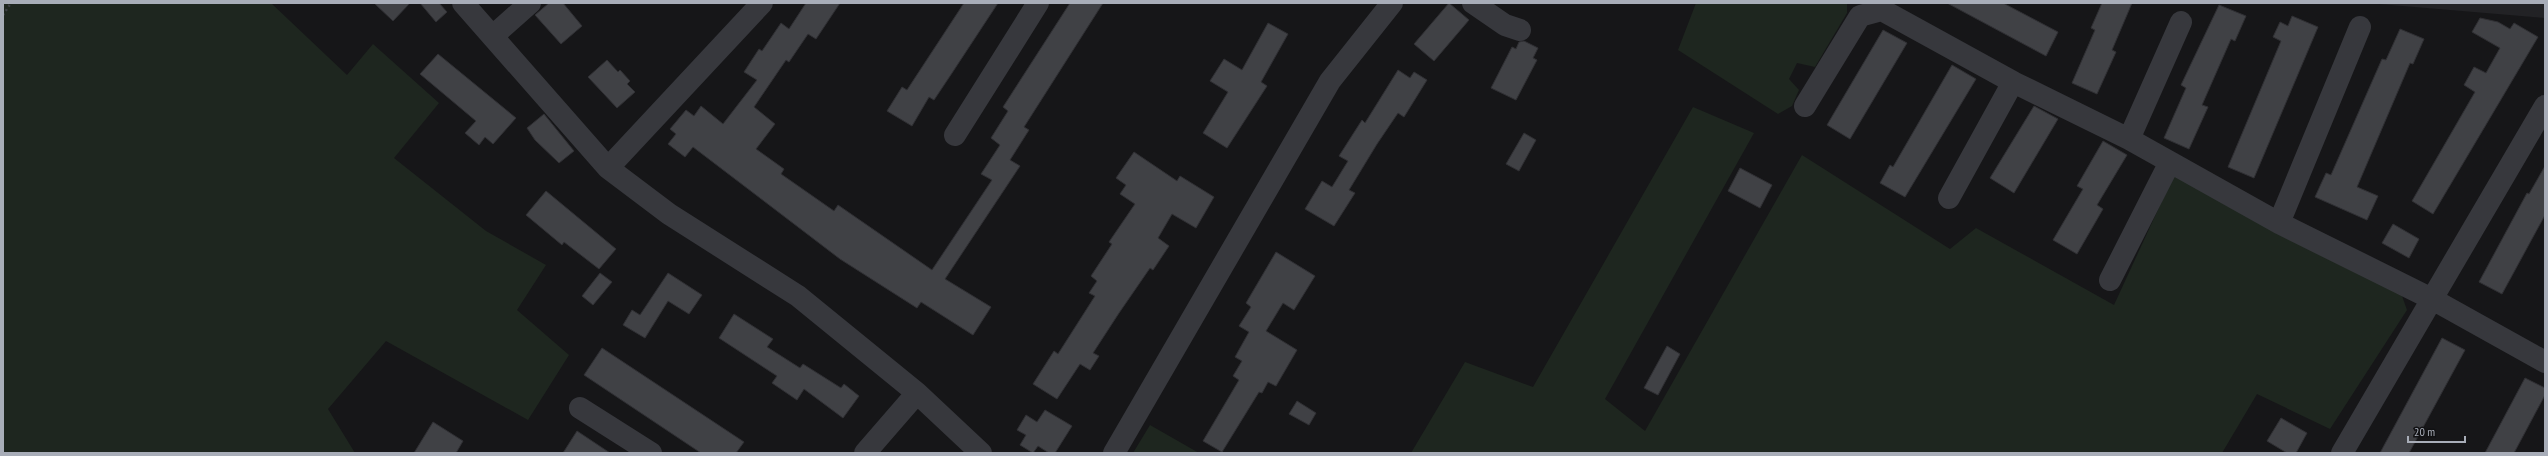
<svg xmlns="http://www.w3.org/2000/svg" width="2548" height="456" font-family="'PT Sans Narrow',sans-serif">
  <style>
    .built { fill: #222225 }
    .green { fill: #1e261f }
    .building { fill: #404145; stroke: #303034 }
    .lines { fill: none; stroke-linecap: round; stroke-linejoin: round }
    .path { stroke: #3d3f44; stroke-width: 2.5; stroke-dasharray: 2 3; stroke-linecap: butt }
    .minor { stroke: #37383d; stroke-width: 22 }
  </style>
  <rect width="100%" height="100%" fill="#161618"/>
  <path class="built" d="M2367,3H2545V18Z"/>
  <path class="green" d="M3,3H271L347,75L373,44L439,103L394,158L486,231L546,265L517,310L569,355L528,420L386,341L328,409L355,453H3Z
    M1696,3H1847V13L1815,67L1797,63L1789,79L1799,90L1792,106L1778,114L1678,50Z
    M1693,107L1754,133L1605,399L1645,431L1802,155L1950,249L1976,228L2114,305L2174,175L2401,293L2407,310L2330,429L2257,394L2222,453H1411L1465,362L1533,387Z
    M1150,425L1199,453H1133Z"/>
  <path class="building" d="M374,3H410L393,21Z
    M420,3H439L447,12L436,22Z
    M549,3H563L582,26L561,44L535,15Z
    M806,3H840L816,39L808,34L789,62L786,60L754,107L775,124L756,149L784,169L781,174L834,211L838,205L932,270L992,180L981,174L1000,145L991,138L1008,111L1003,107L1070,3H1103L1024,127L1029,130L1010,160L1020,166L945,279L991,307L973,335L921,302L917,308L840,259L693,147L685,157L668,144L676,134L670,129L686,110L694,116L701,106L723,124L757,80L744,72L759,49L762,51L781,23L789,29Z
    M964,3H998L952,73L934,100L929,97L912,126L887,111L902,87L907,90Z
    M1449,3L1469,20L1434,61L1414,44Z
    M1947,3H2003L2058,32L2046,56Z
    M2102,3H2132L2112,50L2116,52L2097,94L2072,83L2095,30L2091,28Z
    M2219,5L2246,16L2235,41L2231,39L2202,105L2208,107L2189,149L2164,138L2186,88L2181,85Z
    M2292,16L2318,27L2254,178L2228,167L2281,41L2273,37L2280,22L2288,26Z
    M2480,18L2498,22L2510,29L2514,23L2538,37L2433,214L2412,201L2475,92L2464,85L2474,67L2486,73L2500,48L2472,32Z
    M1268,23L1288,34L1261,82L1267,86L1227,148L1203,133L1228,92L1210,81L1224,59L1242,70Z
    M2400,29L2424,39L2413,64L2410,63L2357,187L2378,196L2367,220L2315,197L2326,173L2331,175L2382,59L2386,60Z
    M1883,30L1907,43L1850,139L1827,125Z
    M1524,41L1538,48L1533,58L1537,60L1516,100L1491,88L1512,47L1516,49L1519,42Z
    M438,54L516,118L493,144L485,137L479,145L465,133L476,121L420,74Z
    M607,60L618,72L620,70L630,81L627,84L635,92L617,108L588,77Z
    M1952,65L1976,79L1905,197L1880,183L1890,165L1893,167Z
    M1398,70L1410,78L1414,72L1427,80L1404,117L1398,113L1377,144L1349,190L1355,193L1334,226L1305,209L1322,181L1332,187L1348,161L1339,156L1362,120L1365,123Z
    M2034,106L2058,119L2014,193L1990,178Z
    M544,114L574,151L559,163L535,140L527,128Z
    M1524,133L1536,140L1519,171L1506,164Z
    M2103,141L2127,155L2097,205L2103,209L2077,254L2053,240L2083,189L2077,186Z
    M1134,152L1177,181L1180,176L1214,197L1196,228L1172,214L1158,238L1169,246L1153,270L1150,268L1119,313L1093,353L1099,356L1090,370L1080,364L1057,399L1033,384L1054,351L1058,354L1095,296L1089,293L1097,281L1091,276L1112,244L1109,242L1135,204L1120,194L1126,185L1116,178Z
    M2545,166V215L2502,294L2479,282L2527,193L2529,194Z
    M1740,168L1772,185L1760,208L1728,191Z
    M546,191L616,249L599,269L564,242L562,245L526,215Z
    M2393,224L2419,239L2409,258L2382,243Z
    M1276,252L1315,276L1294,310L1283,303L1266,331L1297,350L1276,386L1268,382L1262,393L1259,392L1222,452L1203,441L1239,380L1233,376L1242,361L1235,357L1249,332L1239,326L1251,307L1246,303Z
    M600,273L612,282L593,305L582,296Z
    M668,273L702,295L689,314L668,301L645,338L623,325L632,310L640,315Z
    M734,314L773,339L767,347L800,368L803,364L841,388L844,384L859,396L843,418L804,389L797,400L772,383L777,376L719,338Z
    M2442,338L2465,350L2409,453H2380Z
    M1667,346L1680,354L1658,395L1644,388Z
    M602,348L744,442L736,453H701L584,375Z
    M2525,378L2545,388V395L2514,453H2485Z
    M1297,401L1316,413L1309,425L1289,414Z
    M1045,410L1072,426L1055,453H1049L1038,446L1033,453L1020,445L1026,435L1017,430L1026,415L1037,422Z
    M2281,418L2307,433L2296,453H2287L2267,441Z
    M433,422L463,441L456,453H414Z
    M577,431L610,453H563Z"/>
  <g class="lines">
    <path class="path" d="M3,15L11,3"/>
    <path class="minor" d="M463,3L608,168L669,214L798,296L917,393L981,453
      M1473,3L1505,25L1520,30
      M493,36L530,3
      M1805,106L1860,16L1882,10L2013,82L2129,139L2279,223L2432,299L2545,106
      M955,135L1038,3
      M2129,139L2181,22
      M608,168L762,3
      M1949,198L2013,82
      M2279,223L2360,27
      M2110,280L2170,162
      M580,408L651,453
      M865,453L917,393
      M1114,453L1330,81L1392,3
      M2342,453L2432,299L2545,362"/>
  </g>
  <rect width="2548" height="456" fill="none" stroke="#a8adb8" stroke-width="8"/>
  <path d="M2408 436v6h57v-6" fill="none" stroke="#a8adb8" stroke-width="2"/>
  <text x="2414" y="436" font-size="12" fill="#a8adb8" stroke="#111113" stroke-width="3" paint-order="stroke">20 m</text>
</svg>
